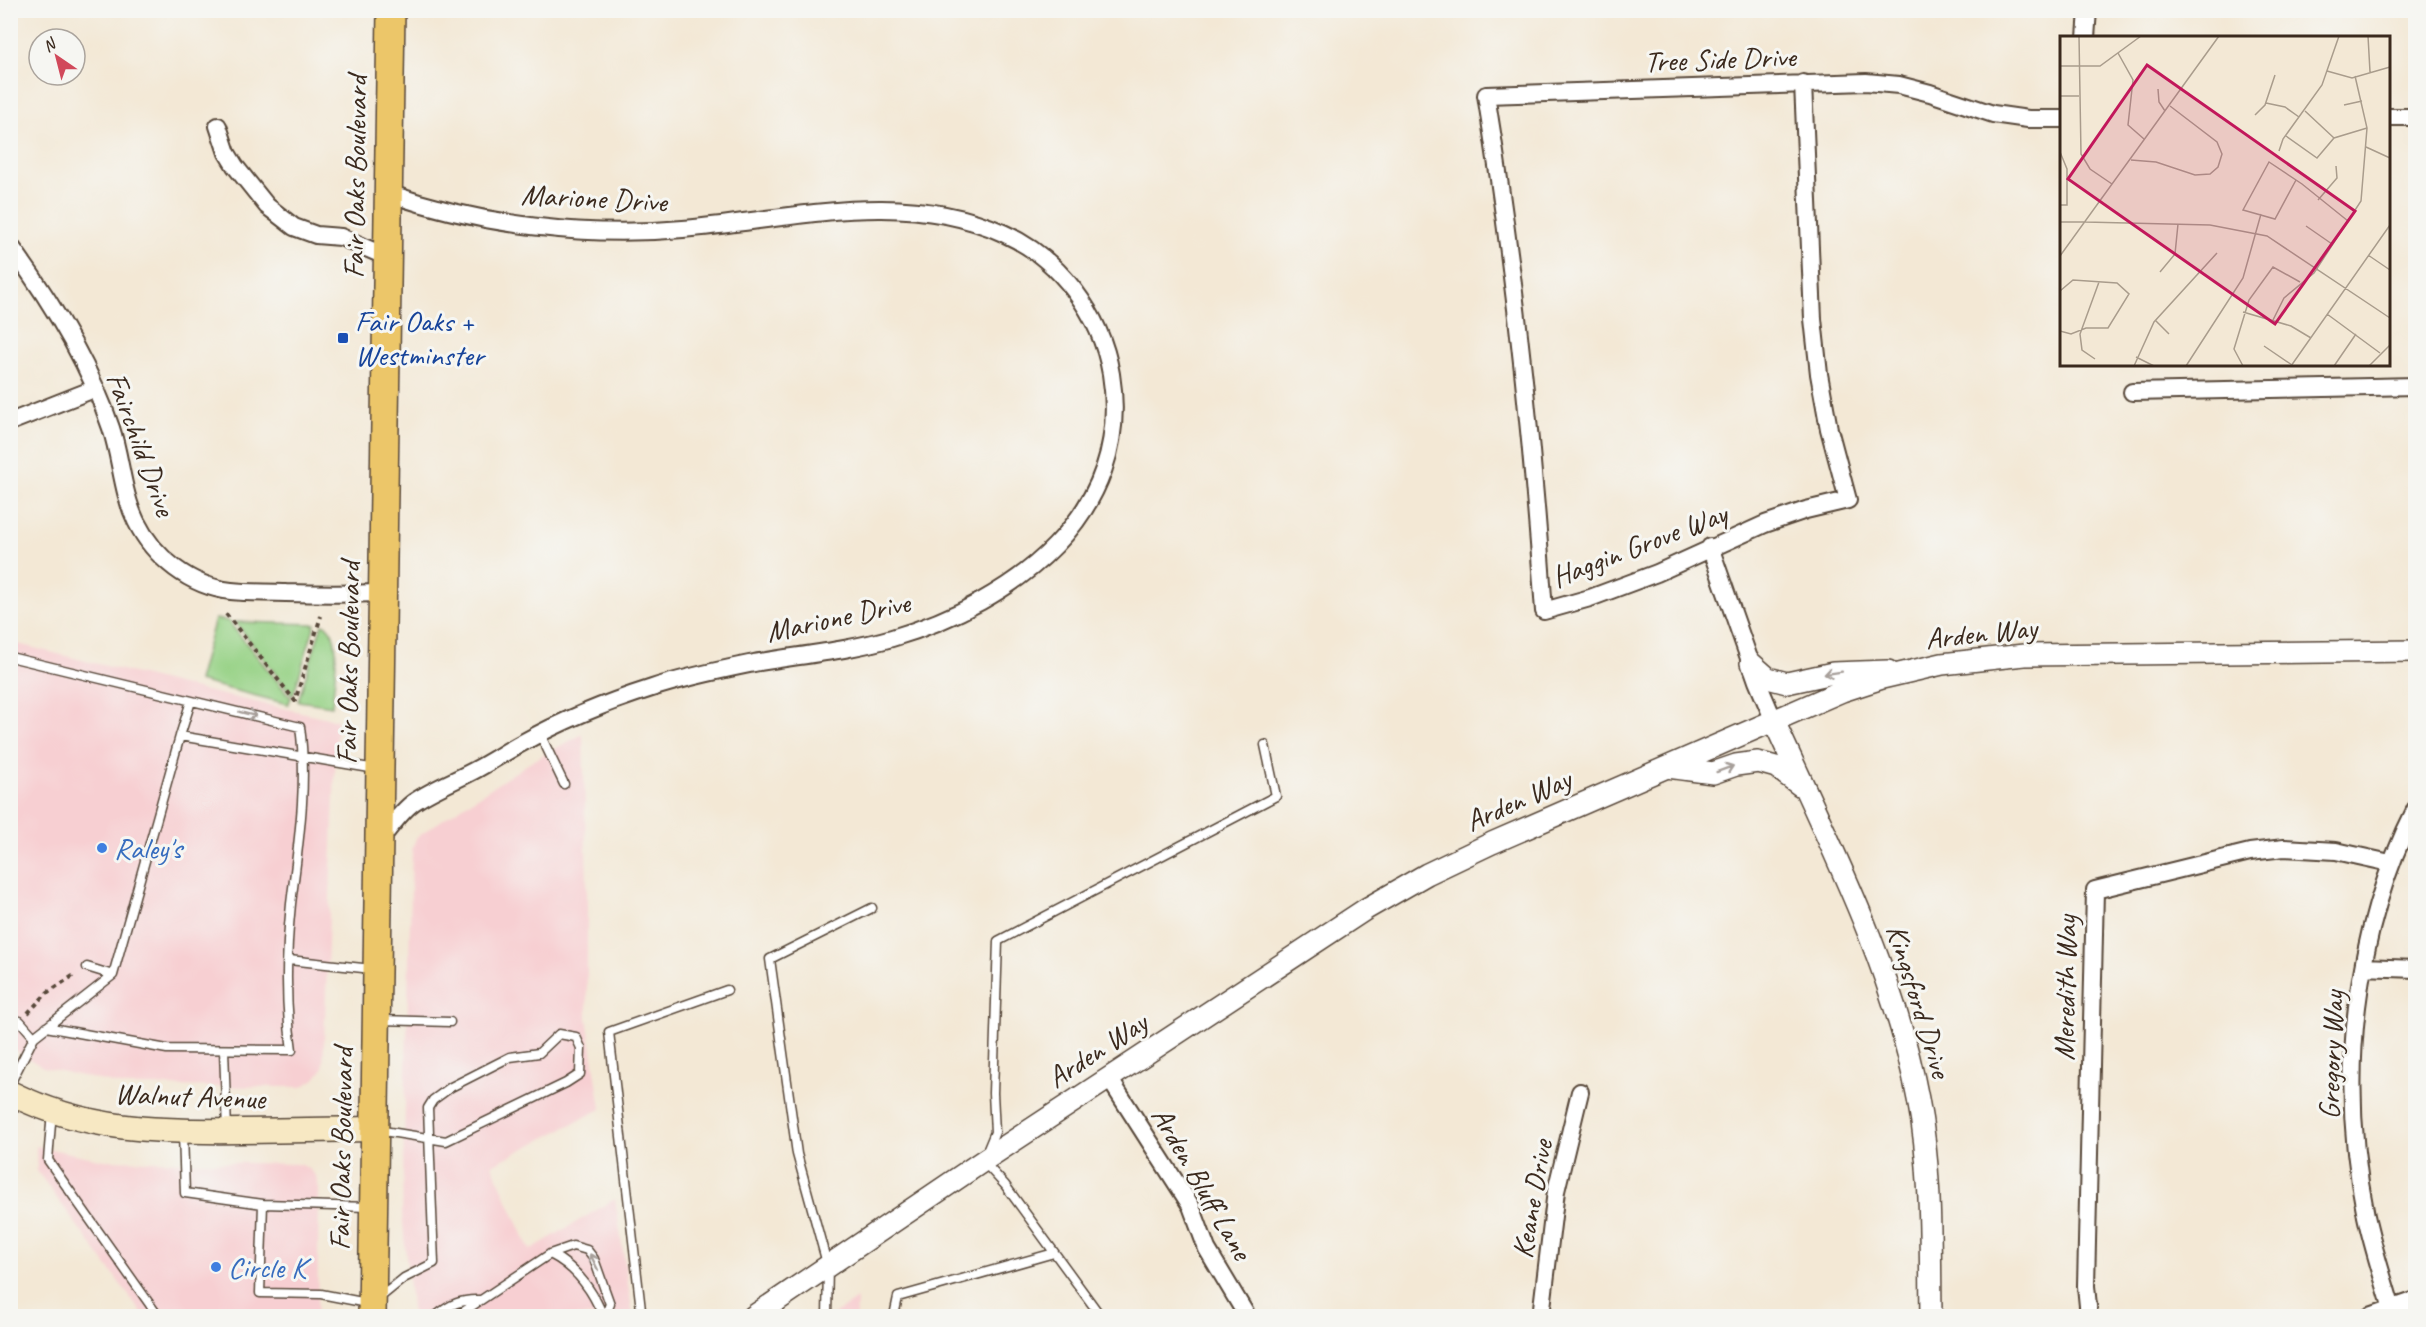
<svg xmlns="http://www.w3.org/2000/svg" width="2426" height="1327" font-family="Caveat,sans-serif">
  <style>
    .built { fill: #f7cfd2 }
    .green { fill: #97d286; stroke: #697e52; stroke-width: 1.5 }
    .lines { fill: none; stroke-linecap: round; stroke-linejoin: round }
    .service-casing { stroke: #574639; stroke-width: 11 }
    .minor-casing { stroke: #574639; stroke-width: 20 }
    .tertiary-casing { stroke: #574639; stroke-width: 24 }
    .secondary-casing { stroke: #574639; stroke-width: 27 }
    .primary-casing { stroke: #574639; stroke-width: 30 }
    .path { stroke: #574639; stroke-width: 4; stroke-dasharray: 4.5 4.5; stroke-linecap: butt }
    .service { stroke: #fff; stroke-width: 8 }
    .minor { stroke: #fff; stroke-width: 16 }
    .tertiary { stroke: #fff; stroke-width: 21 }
    .secondary { stroke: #f7e8c3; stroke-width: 24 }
    .primary { stroke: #ecc669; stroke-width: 27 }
    .oneway { stroke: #a79f9a }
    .transit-dot { fill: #1a4fb4; stroke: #f6f6f2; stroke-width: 2 }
    .shop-dot { fill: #3f7fe0; stroke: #f6f6f2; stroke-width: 2 }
    .labels { text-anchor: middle; stroke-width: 6; stroke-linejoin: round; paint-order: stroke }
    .street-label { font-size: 30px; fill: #3b2a1e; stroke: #f6f6f2 }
    .transit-label { font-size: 30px; fill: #164399; stroke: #f6f6f2; text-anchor: start }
    .shop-label { font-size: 30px; fill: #366cbe; stroke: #f6f6f2; text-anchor: start }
    .inset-road { fill: none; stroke: #a99c8c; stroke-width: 1.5 }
    .view { fill: #c2185b; fill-opacity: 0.15; stroke: #c2185b; stroke-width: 3 }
    .inset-edge { fill: none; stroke: #3b2a1e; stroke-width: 3 }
  </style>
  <rect width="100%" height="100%" fill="#f6f6f2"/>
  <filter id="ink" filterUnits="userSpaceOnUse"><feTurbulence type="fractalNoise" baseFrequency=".0167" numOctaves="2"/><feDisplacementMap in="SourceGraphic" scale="12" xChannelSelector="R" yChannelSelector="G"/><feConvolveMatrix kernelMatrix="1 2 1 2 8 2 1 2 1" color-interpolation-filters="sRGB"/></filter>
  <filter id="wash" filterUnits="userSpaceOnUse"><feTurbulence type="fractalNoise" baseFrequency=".008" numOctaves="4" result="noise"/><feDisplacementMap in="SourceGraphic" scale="24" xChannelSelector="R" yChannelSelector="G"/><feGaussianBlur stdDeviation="1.35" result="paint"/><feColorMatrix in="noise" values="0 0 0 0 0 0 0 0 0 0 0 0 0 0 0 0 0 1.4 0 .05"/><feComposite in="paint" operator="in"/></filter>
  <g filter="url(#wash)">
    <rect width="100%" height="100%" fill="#f3e8d5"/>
    <path class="built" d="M10,642L201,690L337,720L323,1068L315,1079L302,1087L125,1086L43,1067L11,1048Z
      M583,734L587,886V1018L601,1109L492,1165L530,1250L615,1199L633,1316H412L402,1214L412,850L416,838L436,824L534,760Z
      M36,1146L104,1160L300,1164L309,1169L316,1176L319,1189L317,1316H144L37,1171Z
      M857,1299L856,1316H831Z"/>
    <path class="green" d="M215,619L228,621L291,698L288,704L198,681Z
      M235,622L315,624L293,696Z
      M322,624C345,629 333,688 332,706L298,701Z"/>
  </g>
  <g filter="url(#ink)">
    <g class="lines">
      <g class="service-casing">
        <path id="service" d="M10,657L300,727C308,785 298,846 291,904C286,952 285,1003 292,1050L167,1049L46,1027
          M540,734L564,784
          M180,736L191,701
          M289,960L372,969
          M87,967L113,975
          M381,1020L450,1022
          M20,1021L34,1037
          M224,1050L227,1130
          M10,1084L34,1037L113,975L180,736L376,769
          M52,1111L48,1160L158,1316
          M183,1133L185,1193L263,1204L369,1207
          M263,1204L260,1293L321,1294L372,1304L404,1278L434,1263L428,1108L433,1100L451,1087L510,1057L539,1053L559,1034L576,1037L581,1048L580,1074L566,1083L446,1141L377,1130
          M550,1254C576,1267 592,1289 603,1316
          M436,1316C450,1304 462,1299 480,1300
          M457,1316L550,1254L573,1246L587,1250L594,1259L610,1304L605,1316
          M645,1316L641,1310L609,1032L727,990
          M827,1316L828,1267L797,1154L770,959L872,908
          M894,1316L898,1297L1054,1253
          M1098,1316L1097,1311L1005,1185L983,1161L995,1132L993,1093L998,941L1276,796L1265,745"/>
      </g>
      <g class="minor-casing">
        <path id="minor" d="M2086,38L2088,10
          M1803,83L1813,319L1819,374L1829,429L1848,500L1806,510L1765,524L1657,573L1590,598L1544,611C1532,437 1514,266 1486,95L1866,82L1899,85L1930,93L1993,114L2028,119H2062
          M2388,117H2416
          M218,126L227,153L235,166L267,206L294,227L316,235L341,237L387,257
          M10,245C51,301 89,362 111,428C121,458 122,492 136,521C154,558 190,586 231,591C249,593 268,592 286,593C318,594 350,594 382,593
          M2132,392L2416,386
          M10,422L94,389
          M1710,547L1757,681L1774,721
          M379,841C390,828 401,811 414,802C433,789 457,780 477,769C492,761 507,751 522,743C563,720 608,702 652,688C685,677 720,670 754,663C800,655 847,651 892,638C1013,602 1134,515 1111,374C1101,314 1059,258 1003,233C900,187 790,220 683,229C587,238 479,225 388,193
          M2363,967L2416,969
          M1109,1078L1191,1206L1207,1249L1247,1316
          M2392,1309C2383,1278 2373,1248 2366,1216C2338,1081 2353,932 2416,808
          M1541,1316L1556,1191L1580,1092
          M2089,1316L2086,1286L2095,890L2250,852L2284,848L2336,851L2390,863
          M2370,1316L2416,1300"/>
      </g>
      <g class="tertiary-casing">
        <path id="tertiary" d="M1751,663L1768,678L1787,683L1833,673L1888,671
          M1774,721C1829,843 1893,965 1918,1099C1932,1170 1930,1244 1931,1316
          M1668,767L1713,773L1736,765L1758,762L1776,767L1801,786
          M754,1316L983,1161L1366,909L1427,874L1492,843L1842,691L1882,678L1942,664L2024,655L2416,651"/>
      </g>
      <g class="secondary-casing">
        <path id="secondary" d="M10,1093C87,1131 158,1132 242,1131C286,1130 330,1130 374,1129"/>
      </g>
      <g class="primary-casing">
        <path id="primary" d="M372,1316L391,10"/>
      </g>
      <path class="path" d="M226,614L295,701L321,616
        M28,1013L48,992L76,974
        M552,1316H553"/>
      <use href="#service" class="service"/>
      <use href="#minor" class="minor"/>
      <use href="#tertiary" class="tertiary"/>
      <use href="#secondary" class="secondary"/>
      <use href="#primary" class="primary"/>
    </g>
    <defs><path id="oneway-shaft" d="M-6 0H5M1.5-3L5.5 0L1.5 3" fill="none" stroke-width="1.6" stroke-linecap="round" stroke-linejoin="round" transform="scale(1.5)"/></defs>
    <g class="oneway">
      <use href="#oneway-shaft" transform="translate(1833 673) rotate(171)"/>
      <use href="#oneway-shaft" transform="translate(248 714) rotate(14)"/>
      <use href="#oneway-shaft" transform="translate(1725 769) rotate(-20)"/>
      <use href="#oneway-shaft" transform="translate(594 1262) rotate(-116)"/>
    </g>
  </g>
  <rect class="transit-dot" x="337" y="332" width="12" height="12" rx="3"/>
  <g class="shop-dot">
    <circle cx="102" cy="848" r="6"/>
    <circle cx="216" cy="1267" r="6"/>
  </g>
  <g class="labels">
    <g class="street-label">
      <text transform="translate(1720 59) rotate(-2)" y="10">Tree Side Drive</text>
      <text transform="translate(355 177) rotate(-89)" y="10">Fair Oaks Boulevard</text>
      <text transform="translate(594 198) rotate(3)" y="10">Marione Drive</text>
      <text transform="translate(141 444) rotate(70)" y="10">Fairchild Drive</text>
      <text transform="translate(1639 545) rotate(-21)" y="10">Haggin Grove Way</text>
      <text transform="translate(838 617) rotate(-12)" y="10">Marione Drive</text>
      <text transform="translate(1981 633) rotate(-6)" y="10">Arden Way</text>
      <text transform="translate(348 663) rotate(-89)" y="10">Fair Oaks Boulevard</text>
      <text transform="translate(1518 800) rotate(-24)" y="10">Arden Way</text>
      <text transform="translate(2065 988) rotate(-89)" y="10">Meredith Way</text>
      <text transform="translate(1919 1001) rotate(73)" y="10">Kingsford Drive</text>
      <text transform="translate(1097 1050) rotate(-33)" y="10">Arden Way</text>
      <text transform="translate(2331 1055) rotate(-88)" y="10">Gregory Way</text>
      <text transform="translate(190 1096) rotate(2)" y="10">Walnut Avenue</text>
      <text transform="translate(341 1149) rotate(-89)" y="10">Fair Oaks Boulevard</text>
      <text transform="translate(1202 1183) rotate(60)" y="10">Arden Bluff Lane</text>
      <text transform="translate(1532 1199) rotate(-80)" y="10">Keane Drive</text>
    </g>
    <g class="transit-label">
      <text x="355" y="331">Fair Oaks +<tspan x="355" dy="34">Westminster</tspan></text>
    </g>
    <g class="shop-label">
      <text x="114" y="858">Raley's</text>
      <text x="228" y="1277">Circle K</text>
    </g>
  </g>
  <g transform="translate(2060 36)">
    <rect width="330" height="330" fill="#f3e8d5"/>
    <path class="inset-road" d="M19,0L21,118L30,133L52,148M308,0L310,36M58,17L73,44L68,89L84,103M0,30H40L81,0M267,35L292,42L330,31M98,53L99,66L105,75M0,60H19M206,67L225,71L239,81M284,69L302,65M245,75L274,102M195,79L205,69L215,39M226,100L257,122L274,102L307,92M306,111L330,122M219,115L223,103L262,49L279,0M0,116L7,133V169H0M71,124L96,126L135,139L150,138L158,131L162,118L157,106L110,70M236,144L215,183L183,174L209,126L242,148L288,185M258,164L277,142L276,130M0,186H24M25,186L150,189L207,200L330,282M246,190L272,208M308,219L330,234M0,220L159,0M100,236L115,218L118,188M0,255L13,244L57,247L69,258L48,292H26L11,298L0,295M183,276L231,290L251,302M267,278L320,317M95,284L109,298M213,284L224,262L254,237L301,165L307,92L295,40M204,310L232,329M76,321L94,330M35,323L22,314L20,298L39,246M74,330L94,286L157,217M126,330L183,242L201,178M183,330L174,313L189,264L213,231L240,246M231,330L330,189M274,330L296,298M309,330L330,309"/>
    <path class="view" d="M87,29L295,175L215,288L8,143Z"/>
    <rect width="330" height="330" class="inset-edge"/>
  </g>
  <rect width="2426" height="1327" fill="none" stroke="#f6f6f2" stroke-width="36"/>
  <g transform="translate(57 57) rotate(325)"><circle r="28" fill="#f6f6f2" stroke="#aba49d" stroke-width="1.5"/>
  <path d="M0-4.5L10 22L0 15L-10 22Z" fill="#d1495b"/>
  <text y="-9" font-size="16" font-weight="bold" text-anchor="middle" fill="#3b2a1e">N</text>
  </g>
</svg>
